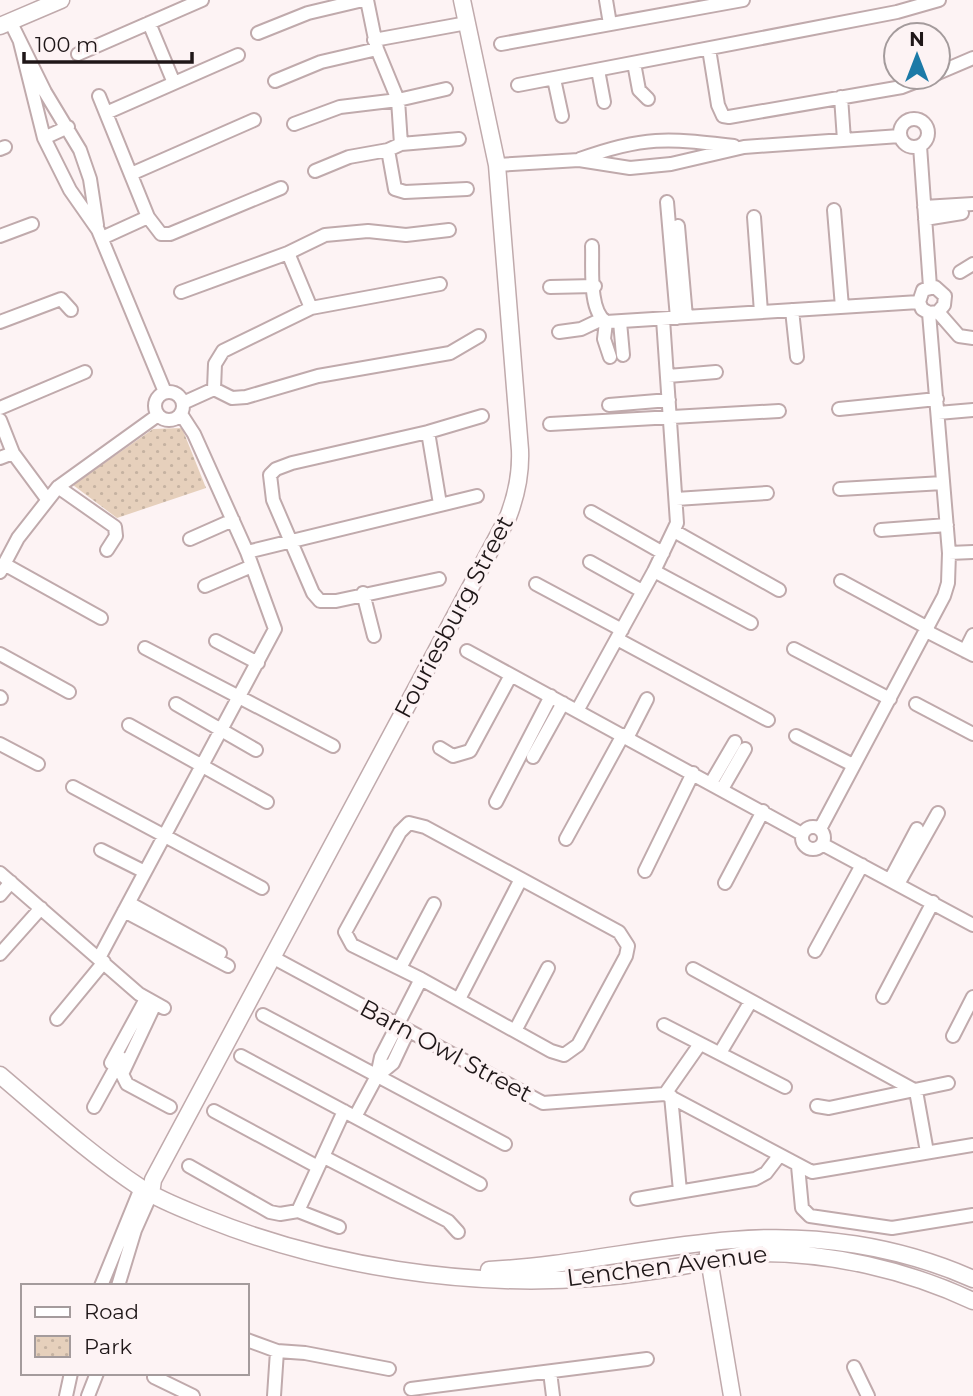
<svg xmlns="http://www.w3.org/2000/svg" width="973" height="1396" font-family="Montserrat,sans-serif">
  <style>
    .park { fill: url(#park-dots) }
    .lines { fill: none; stroke-linecap: round; stroke-linejoin: round }
    .street-casing { stroke: #c0aaac; stroke-width: 16 }
    .secondary-casing { stroke: #c0aaac; stroke-width: 19 }
    .street { stroke: #fff; stroke-width: 12 }
    .secondary { stroke: #fff; stroke-width: 16 }
    .labels { text-anchor: middle; stroke-width: 7; stroke-linejoin: round; paint-order: stroke }
    .street-label { font-size: 24px; fill: #1f1718; stroke: #fdf3f4 }
  </style>
  <defs>
    <pattern id="park-dots" width="8" height="8" patternUnits="userSpaceOnUse" patternTransform="scale(1.75)"><rect width="8" height="8" fill="#e6d0bc"/><path d="M2 2h.1M6 6h.1" fill="none" stroke="#c5b2a1" stroke-width="1.8" stroke-linecap="round"/></pattern>
  </defs>
  <rect width="100%" height="100%" fill="#fdf3f4"/>
  <path class="park" d="M182,428L206,488L117,518L73,485L153,429Z"/>
  <g class="lines">
    <g class="street-casing">
      <path id="street" d="M367,0L377,49L398,100L401,144L388,150L395,189L405,192L467,189
        M606,0L610,24
        M10,21L45,92L80,150L90,179L97,225
        M149,23L174,83
        M258,33L308,13L363,0
        M374,40L467,23
        M20,42L44,138L70,190L98,230L165,392
        M501,44L743,0
        M709,49L718,105L723,116L729,117L902,87L928,77
        M78,54L202,0
        M634,63L639,90L648,99
        M598,70L604,102
        M938,73L973,58
        M554,79L562,116
        M275,81L321,62L377,49
        M518,85L897,12L939,0
        M99,96L148,217L161,234H170L281,188
        M841,97L844,140
        M106,113L238,55
        M900 133a14 14 0 1 1 28 0a14 14 0 1 1-28 0Z
        M294,124L340,107L398,100L446,89
        M44,138L68,127
        M401,144L459,139
        M920,146L930,287
        M0,149L5,147
        M580,159C643,136 668,138 734,146
        M497,165L579,160L630,168L671,164L744,147L900,136
        M315,171L349,157L388,150
        M131,174L254,120
        M667,202L677,318
        M924,207L973,204
        M834,210L842,307
        M754,217L761,312
        M925,219L962,213
        M678,226L686,317
        M0,236L32,224
        M102,238L148,217
        M592,246C593,266 588,310 606,322L919,302
        M288,253L311,308
        M960,272L973,264
        M550,287L595,286
        M181,292L288,253L325,235L368,231L406,235L449,230
        M792,310L797,357
        M938,312L959,336L973,338
        M0,322L61,299L71,310
        M606,322L604,339L610,357
        M620,322L623,355
        M559,332L581,329L602,319
        M668,376L716,372
        M214,389L232,398L246,397L318,376L450,353L479,336
        M155 406a14 14 0 1 1 28 0a14 14 0 1 1-28 0Z
        M183,403L214,389L215,364L223,351L311,308L440,284
        M609,405L669,400
        M0,408L85,372
        M839,409L937,399
        M938,413L973,410
        M0,420L13,453L47,499
        M550,424L779,411
        M428,432L440,504
        M0,458L13,453
        M58,487L115,527L116,536L107,550
        M840,489L943,483
        M676,499L767,493
        M591,512L663,553
        M881,530L947,525
        M674,531L779,590
        M190,539L233,520
        M247,552L477,496
        M949,553L973,552
        M590,562L642,591
        M4,564L101,618
        M654,571L751,623
        M0,572L18,538L58,487L158,415
        M439,579L336,601H320L313,593L273,500L270,475L276,469L292,463L428,432L482,416
        M841,581L928,628
        M536,584L622,630
        M205,586L252,566
        M363,593L374,636
        M926,631L973,655
        M617,639L768,720
        M216,641L258,663
        M145,648L333,746
        M794,649L890,699
        M467,651L802,834
        M965,651L973,635
        M0,654L69,692
        M0,697L1,698
        M176,704L256,750
        M916,704L973,734
        M577,711L654,571L677,523L663,319
        M129,725L267,802
        M796,736L853,765
        M627,738L647,699
        M0,744L38,764
        M440,748L453,756L470,751L511,675
        M533,757L563,703
        M711,783L735,742
        M73,787L262,888
        M722,789L745,749
        M496,802L551,696
        M802 838a11 11 0 1 1 22 0a11 11 0 1 1-22 0Z
        M820,829L944,596L948,583L949,553L929,313L922,309L919,302L923,290L935,287L945,296L944,305L938,312L929,313
        M566,839L623,735
        M822,844L973,925
        M101,850L145,872
        M645,871L693,773
        M0,873L139,994L164,1008
        M890,880L917,829
        M725,883L763,811
        M898,884L938,813
        M0,895L11,882
        M129,903L220,953
        M124,911L228,966
        M815,951L862,865
        M0,954L41,908
        M272,957L543,1103L665,1094L812,1172L973,1145
        M99,958L275,629L247,552L194,434L181,414
        M400,968L434,904
        M693,969L916,1091L927,1152
        M883,997L933,902
        M459,999L521,879
        M155,1004L122,1074L127,1084L170,1107
        M263,1015L505,1144
        M57,1019L104,962
        M664,1025L785,1087
        M516,1029L548,968
        M953,1036L973,997
        M720,1053L751,1001
        M241,1056L480,1184
        M111,1063L146,999
        M377,1076L393,1063L408,1031
        M665,1094L700,1044
        M671,1096L680,1191
        M817,1106L829,1108L948,1083
        M94,1107L121,1058
        M214,1111L318,1167
        M355,1117L377,1076L381,1057L421,979L551,1051L564,1055L578,1045L626,956L628,946L619,932L425,827L409,823L400,832L345,932L352,945L421,979
        M324,1157L448,1221L458,1232
        M189,1166L270,1212L280,1214L298,1211L344,1111
        M798,1166L802,1208L810,1216L892,1228L973,1215
        M637,1199L755,1179L766,1173L779,1156
        M298,1211L339,1227
        M101,1286L141,1188
        M118,1286L135,1230L151,1194
        M247,1340L277,1351
        M854,1367L868,1396
        M550,1372L553,1396
        M154,1377L193,1396
        M411,1389L647,1359
        M66,1396L71,1373
        M88,1396L97,1373
        M274,1396L277,1351L305,1353L389,1369"/>
    </g>
    <g class="secondary-casing">
      <path id="secondary" d="M0,26L61,0
        M0,1075C46,1114 91,1155 141,1188C161,1201 186,1210 208,1219C325,1266 467,1288 593,1278C647,1274 702,1262 756,1253C829,1252 907,1270 973,1301
        M151,1194L153,1180L508,517C517,494 521,474 520,450L497,165L462,0
        M708,1253L732,1396
        M489,1270C571,1266 651,1246 733,1240C814,1233 899,1246 973,1279"/>
    </g>
    <use href="#street" class="street"/>
    <use href="#secondary" class="secondary"/>
  </g>
  <g class="labels">
    <g class="street-label">
      <text transform="translate(454 617) rotate(-62)" y="8">Fouriesburg Street</text>
      <text transform="translate(446 1051) rotate(28)" y="8">Barn Owl Street</text>
      <text transform="translate(667 1266) rotate(-7)" y="8">Lenchen Avenue</text>
    </g>
  </g>
  <rect x="21" y="1284" width="228" height="91" fill="#fdf3f4" stroke="#a49b9c" stroke-width="2"/>
  <rect x="35" y="1307" width="35" height="10" fill="#ffffff" stroke="#a49b9c" stroke-width="2"/>
  <text x="84" y="1319" font-size="21" fill="#1f1718">Road</text>
  <rect x="35" y="1336" width="35" height="21" fill="url(#park-dots)" stroke="#a49b9c" stroke-width="2"/>
  <text x="84" y="1354" font-size="21" fill="#1f1718">Park</text>
  <g transform="translate(917 56)"><circle r="33" fill="#fdf3f4" stroke="#a49b9c" stroke-width="2"/>
  <path d="M0-5L12 26L0 18L-12 26Z" fill="#1c7aa7"/>
  <text y="-10" font-size="19" font-weight="bold" text-anchor="middle" fill="#1f1718">N</text>
  </g>
  <path d="M24 52v10h168v-10" fill="none" stroke="#1f1718" stroke-width="3.5"/>
  <text x="35" y="52" font-size="21" fill="#1f1718" stroke="#fdf3f4" stroke-width="5" paint-order="stroke">100 m</text>
</svg>
